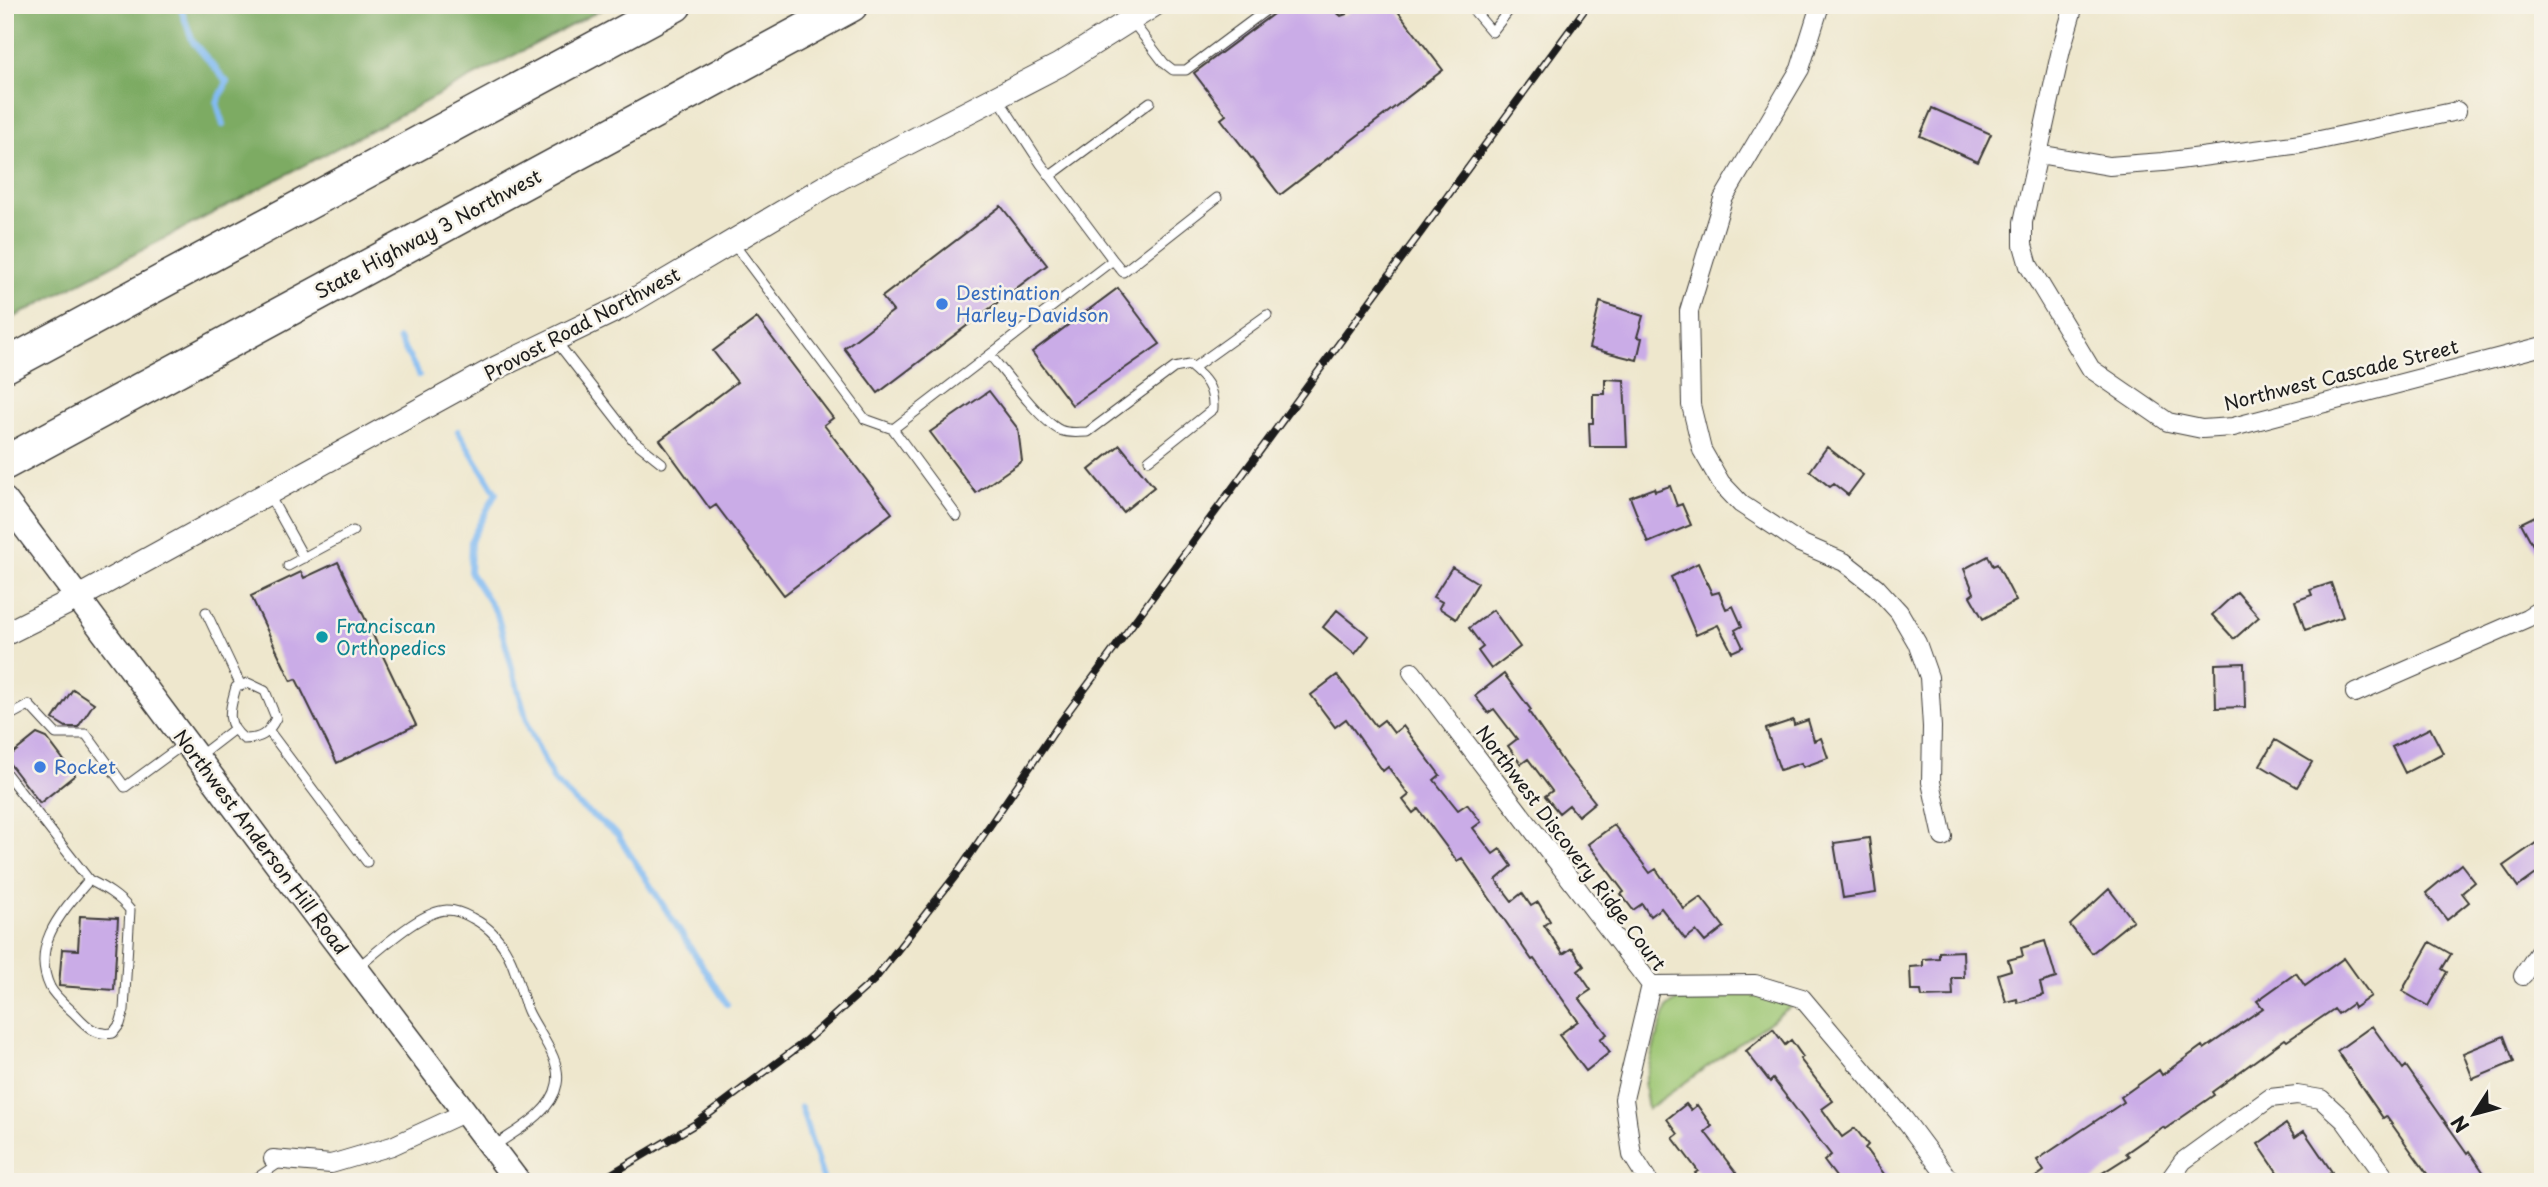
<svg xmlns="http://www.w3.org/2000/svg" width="2548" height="1187" font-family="'Playpen Sans',sans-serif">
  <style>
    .green { fill: #9cc672; stroke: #5c7147; stroke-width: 2 }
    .forest { fill: #7dab64; stroke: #4c6440; stroke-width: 2 }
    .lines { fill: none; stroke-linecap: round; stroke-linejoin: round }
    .stream { stroke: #82bbf3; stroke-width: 6 }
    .building { fill: #caace7 }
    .service-casing { stroke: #3c3a37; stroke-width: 11 }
    .minor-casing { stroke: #3c3a37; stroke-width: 20 }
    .tertiary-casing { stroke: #3c3a37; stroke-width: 25 }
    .secondary-casing { stroke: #3c3a37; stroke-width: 27 }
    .motorway-casing { stroke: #3c3a37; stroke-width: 36 }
    .service { stroke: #fff; stroke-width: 9 }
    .minor { stroke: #fff; stroke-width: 18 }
    .tertiary { stroke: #fff; stroke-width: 23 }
    .secondary { stroke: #fff; stroke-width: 24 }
    .motorway { stroke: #fff; stroke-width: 33 }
    .rail-casing { stroke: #1c1c1c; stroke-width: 8 }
    .rail { stroke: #f7f3e8; stroke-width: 5; stroke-dasharray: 16; stroke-linecap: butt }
    .shop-dot { fill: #3f7fe0; stroke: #f7f3e8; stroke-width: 2.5 }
    .culture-dot { fill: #0f9aa8; stroke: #f7f3e8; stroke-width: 2.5 }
    .labels { text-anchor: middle; stroke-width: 5; stroke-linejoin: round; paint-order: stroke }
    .street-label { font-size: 19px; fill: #1c1c1c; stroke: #f7f3e8 }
    .shop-label { font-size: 19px; fill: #366cbe; stroke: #f7f3e8; text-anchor: start }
    .culture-label { font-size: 19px; fill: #0d838f; stroke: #f7f3e8; text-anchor: start }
  </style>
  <rect width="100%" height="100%" fill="#f7f3e8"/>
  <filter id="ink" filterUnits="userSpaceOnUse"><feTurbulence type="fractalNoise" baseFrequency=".0143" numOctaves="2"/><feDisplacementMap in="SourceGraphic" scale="14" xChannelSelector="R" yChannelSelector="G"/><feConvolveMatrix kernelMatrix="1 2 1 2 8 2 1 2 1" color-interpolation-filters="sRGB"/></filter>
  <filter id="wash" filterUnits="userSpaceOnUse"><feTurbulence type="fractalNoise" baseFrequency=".00686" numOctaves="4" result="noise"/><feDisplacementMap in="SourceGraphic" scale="28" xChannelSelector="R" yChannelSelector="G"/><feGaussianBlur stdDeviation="1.57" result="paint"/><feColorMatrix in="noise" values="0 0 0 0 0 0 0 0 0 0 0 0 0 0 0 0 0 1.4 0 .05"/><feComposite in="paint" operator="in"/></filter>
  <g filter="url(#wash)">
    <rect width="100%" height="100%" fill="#eee7cd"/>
    <path class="green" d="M1746,992L1776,998L1793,1005L1648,1109L1644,1085L1656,1039L1667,1007L1691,993Z"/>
    <path class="forest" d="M5,5H610L5,322Z"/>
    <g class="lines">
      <path class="stream" d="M185,5L181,9L193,42L227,82L217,103L223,125
        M399,339L419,375
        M458,431L496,493L471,540L470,572L497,614L529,728L554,781L580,806L617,834L727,1004
        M801,1107L824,1182"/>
    </g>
    <g id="blocks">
      <path class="building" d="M1280,5H1336L1335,11L1341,16L1347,14L1353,5H1393L1443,70L1280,195L1221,119L1226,115L1194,73L1277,11Z
        M1932,108L1991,134L1978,162L1920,136Z
        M1001,206L1047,265L878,393L844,348L893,311L882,297Z
        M1118,288L1160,344L1072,405L1032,352Z
        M1600,302L1643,316L1637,337L1642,338L1637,360L1589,348Z
        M757,318L833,418L824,425L892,513L784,595L716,505L710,509L660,440L737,382L713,351Z
        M1605,379L1624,380L1627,447H1590L1589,423H1593V394H1605Z
        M989,391L1018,429L1022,461L976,493L930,432Z
        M1120,445L1154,487L1123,512L1089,470Z
        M1827,447L1863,475L1848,495L1834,484L1830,487L1810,471Z
        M1670,486L1677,506L1682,504L1691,525L1648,543L1630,497L1654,488L1655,491Z
        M2543,512V564L2521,523Z
        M1988,556L1993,566L1997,564L2016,601L1983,619L1970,596L1974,593L1964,569Z
        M338,562L416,725L337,763L296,679L291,681L251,596L301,572L304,578Z
        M1698,563L1712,594L1719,592L1726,609L1733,606L1742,626L1735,630L1743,647L1732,652L1718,625L1696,635L1671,577Z
        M1452,567L1478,583L1456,619L1439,608L1442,602L1433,597Z
        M2331,583L2343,617L2305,630L2295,601L2312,595L2310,590Z
        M2237,592L2259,617L2234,639L2212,615Z
        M1337,610L1369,636L1355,654L1323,627Z
        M1493,610L1520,647L1491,669L1478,651L1483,647L1469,628Z
        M2244,663L2245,707L2216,708L2215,664Z
        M1504,674L1531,710L1529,712L1563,762L1595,802L1578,816L1569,805L1559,813L1545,796L1552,791L1528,759L1521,764L1508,746L1517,739L1494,709L1488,713L1475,696Z
        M1337,675L1376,726L1384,720L1394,733L1403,726L1440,775L1434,780L1458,810L1467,804L1481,822L1473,828L1493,854L1500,849L1512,866L1496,880L1512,901L1522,893L1531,906L1538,902L1550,921L1544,925L1563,954L1572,948L1584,966L1578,971L1591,990L1579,998L1607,1034L1600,1039L1610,1052L1586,1071L1559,1035L1578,1021L1534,959L1532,960L1462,858L1457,861L1418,809L1413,813L1403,800L1409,795L1388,767L1383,771L1346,719L1335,727L1311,695Z
        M73,689L94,703L78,727H66L53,719Z
        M1793,720L1794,725L1808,720L1814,741L1821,738L1828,758L1803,767L1801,763L1780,770L1766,729Z
        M2430,728L2443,753L2405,773L2392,747Z
        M37,734L47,738L75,775L40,803L6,759Z
        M2275,740L2312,762L2297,787L2260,765Z
        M1614,825L1650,873L1656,869L1684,909L1701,897L1724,927L1705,942L1696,931L1685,939L1661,908L1650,916L1642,904L1633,910L1621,894L1624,892L1588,844Z
        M1869,838L1876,893L1843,898L1834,843Z
        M2543,838V869L2518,887L2503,866Z
        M2461,864L2475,882L2462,893L2469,902L2447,920L2426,893Z
        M2109,889L2133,920L2092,953L2070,925Z
        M80,916L118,918L114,990L59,986L62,949L78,950Z
        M2045,941L2056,978L2040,983L2043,995L2018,1003L2017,999L2006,1002L1998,974L2011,970L2008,960L2023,956L2021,948Z
        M2430,942L2451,954L2442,969L2447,972L2428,1006L2402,991Z
        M1963,951L1964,978H1952L1953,996L1922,997L1921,991H1911L1910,967L1923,966V959L1939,958V952Z
        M2344,958L2371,996L2354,1008L2352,1004L2338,1014L2334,1009L2287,1041L2285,1039L2212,1092L2214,1095L2165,1129L2163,1127L2126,1153L2129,1156L2088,1182H2029L2044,1171L2037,1160L2124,1102L2121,1097L2159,1070L2162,1075L2202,1046L2204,1049L2263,1008L2257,1001L2296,973L2305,986Z
        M2372,1026L2403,1069L2406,1066L2467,1153L2469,1151L2490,1182H2433L2386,1116L2383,1118L2337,1051Z
        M1773,1029L1785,1045L1791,1040L1803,1057L1800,1059L1833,1101L1822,1109L1842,1137L1855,1128L1868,1145L1865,1148L1890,1182H1840L1824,1161L1831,1155L1773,1079L1770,1082L1746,1051Z
        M2504,1036L2514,1062L2473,1079L2463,1053Z
        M1686,1104L1691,1110L1697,1105L1712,1126L1705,1132L1743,1182H1702L1695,1173L1698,1171L1673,1138L1678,1134L1667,1119Z
        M2286,1124L2295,1137L2304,1131L2332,1172L2328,1175L2333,1182H2284L2258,1144Z"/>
    </g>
  </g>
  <g filter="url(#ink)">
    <use href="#blocks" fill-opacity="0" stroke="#3c3a37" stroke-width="2"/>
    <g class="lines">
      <g class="service-casing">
        <path id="service" d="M1469,5L1492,32L1513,5
          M1342,9L1346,5
          M1132,21L1164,63L1173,70H1186L1273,5
          M1050,176L1150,102
          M733,243L865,419L893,429L957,516
          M1113,260L1123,272L1217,198
          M556,341L633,440L662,463
          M990,355C1005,373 1041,421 1060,430C1069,434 1078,432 1088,432L1174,368L1189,365C1205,378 1214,387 1213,409L1149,460
          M1193,368L1267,315
          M893,429L1113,260L1041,164L998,98
          M269,495L304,558
          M288,566L353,531
          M206,612L241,686
          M248,683L265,691L276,718C268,734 261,739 244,739C224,723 230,709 236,687Z
          M5,718L29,705L56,734H86L125,787L185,743
          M269,731L367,862
          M198,757L233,730
          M5,772L89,880C105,888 119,896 130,910L124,1010L120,1024L113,1033C97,1036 87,1027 76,1015C68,1007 55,997 50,987C30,944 63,911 89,880
          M358,967C380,950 420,911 447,910C455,910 465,914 472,918C490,927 503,942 511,961C518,977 521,995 528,1011C538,1033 562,1059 557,1084C552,1113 516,1131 494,1146
          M251,1182L282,1161"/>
      </g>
      <g class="minor-casing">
        <path id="minor" d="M1820,5L1800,69L1723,199L1689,311L1691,405L1702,450L1721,483L1741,504L1800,543L1844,562L1876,587L1899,612L1917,643L1929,677L1932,727L1931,782L1943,837
          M2074,5L2061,50L2023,222V245L2029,266L2091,369L2168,422L2202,429L2233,427L2543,346
          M2038,154L2109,166L2163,162L2301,144L2457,111
          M1412,672L1651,985L1624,1099L1632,1155L1649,1182
          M2355,693L2527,618L2543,608
          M2523,976L2543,946
          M1651,985L1755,984L1802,998L1904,1119L1951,1182
          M273,1159L331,1164L392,1146L466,1112
          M2168,1182L2183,1161L2270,1098L2297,1095L2321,1099L2344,1120L2389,1182"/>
      </g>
      <g class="tertiary-casing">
        <path id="tertiary" d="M5,634L79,597L496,368L622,307L840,178L1059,65L1154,5"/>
      </g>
      <g class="secondary-casing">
        <path id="secondary" d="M5,500L291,883L518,1182"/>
      </g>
      <g class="motorway-casing">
        <path id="motorway" d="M5,366L675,5
          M5,463L851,5"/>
      </g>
      <use href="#service" class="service"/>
      <use href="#minor" class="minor"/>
      <use href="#tertiary" class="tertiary"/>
      <use href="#secondary" class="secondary"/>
      <use href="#motorway" class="motorway"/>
      <g class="rail-casing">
        <path id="rail" d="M598,1182L697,1123L802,1044L874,980L956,875L1062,720L1588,5"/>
      </g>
      <use href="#rail" class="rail"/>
    </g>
  </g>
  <g class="shop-dot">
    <circle cx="942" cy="304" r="7"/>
    <circle cx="40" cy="767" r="7"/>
  </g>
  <circle class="culture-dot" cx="322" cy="637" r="7"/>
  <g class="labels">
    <g class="street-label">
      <text transform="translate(428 234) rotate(-28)" y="7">State Highway 3 Northwest</text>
      <text transform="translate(582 324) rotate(-28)" y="7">Provost Road Northwest</text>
      <text transform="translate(2341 375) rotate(-14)" y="7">Northwest Cascade Street</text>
      <text transform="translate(261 842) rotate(53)" y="7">Northwest Anderson Hill Road</text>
      <text transform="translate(1571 848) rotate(53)" y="7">Northwest Discovery Ridge Court</text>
    </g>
    <g class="shop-label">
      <text x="956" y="300">Destination<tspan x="956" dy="22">Harley-Davidson</tspan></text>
      <text x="54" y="774">Rocket</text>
    </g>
    <g class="culture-label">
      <text x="336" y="633">Franciscan<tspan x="336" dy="22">Orthopedics</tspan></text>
    </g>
  </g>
  <rect width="2548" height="1187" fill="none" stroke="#f7f3e8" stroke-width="28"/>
  <g transform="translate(2474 1114) rotate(234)" stroke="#f7f3e8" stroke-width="5" paint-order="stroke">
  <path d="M0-5L12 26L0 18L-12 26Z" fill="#1c1c1c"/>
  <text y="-10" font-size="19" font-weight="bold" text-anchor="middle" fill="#1c1c1c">N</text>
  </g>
</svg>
